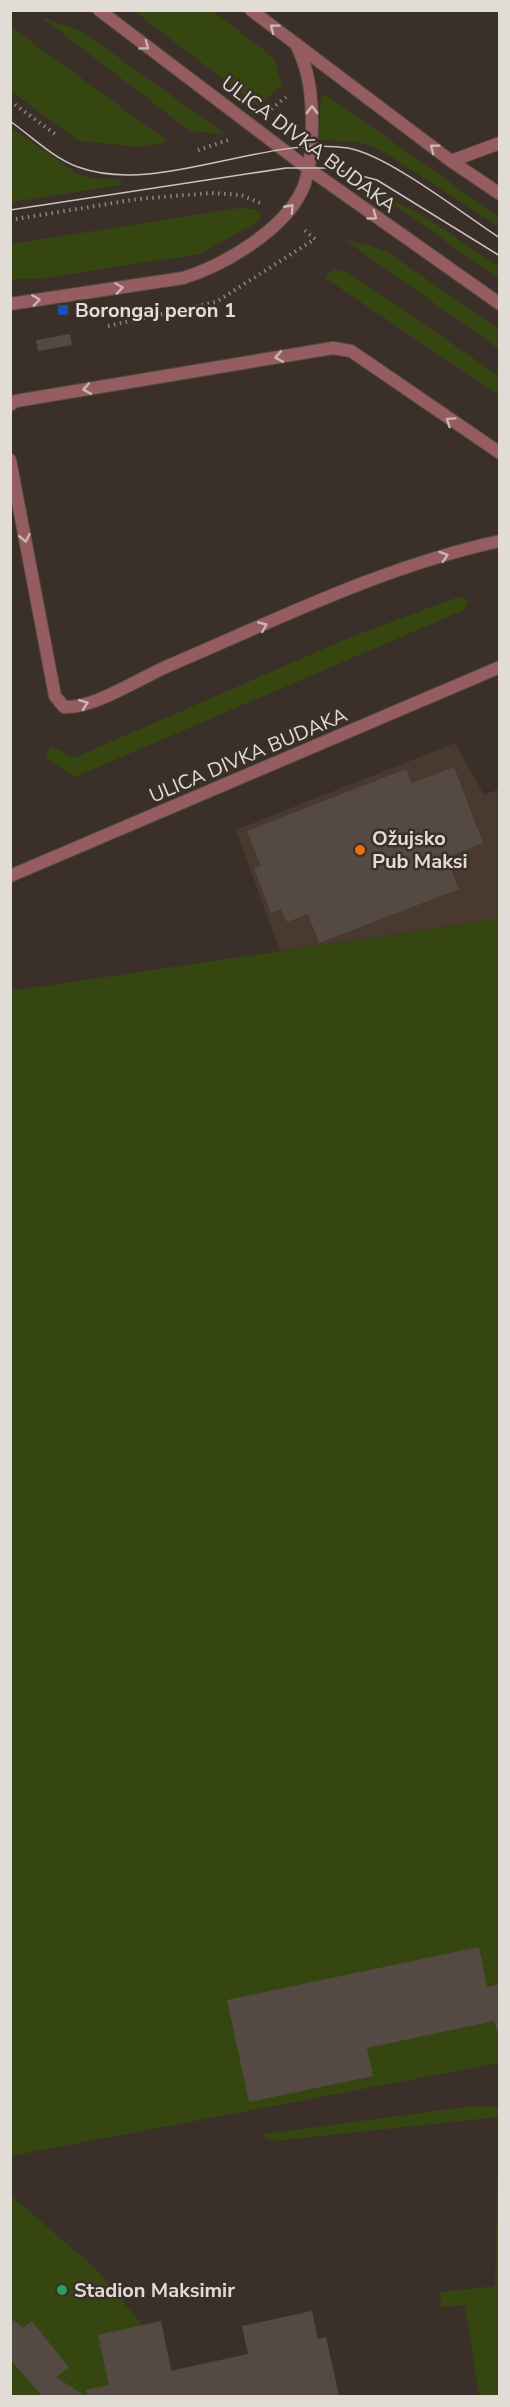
<svg xmlns="http://www.w3.org/2000/svg" width="510" height="2407" font-family="'Nunito Sans',sans-serif">
  <style>
    .built { fill: #49392e }
    .green { fill: #354611 }
    .building { fill: #554a43 }
    .lines { fill: none; stroke-linecap: round; stroke-linejoin: round }
    .service-casing { stroke: #564c45; stroke-width: 14 }
    .minor-casing { stroke: #564c45; stroke-width: 14 }
    .tertiary-casing { stroke: #564c45; stroke-width: 14 }
    .path { stroke: #8d857f; stroke-width: 4; stroke-dasharray: 1.5 4.5; stroke-linecap: butt }
    .service { stroke: #965d61; stroke-width: 12 }
    .minor { stroke: #965d61; stroke-width: 12 }
    .tertiary { stroke: #965d61; stroke-width: 12 }
    .tram { stroke: #cac3be; stroke-width: 1.5 }
    .oneway { stroke: #cbb6b4 }
    .transit-dot { fill: #1a4fb4; stroke: #3b3029; stroke-width: 2 }
    .food-dot { fill: #e8710a; stroke: #3b3029; stroke-width: 2 }
    .leisure-dot { fill: #2e9e5b; stroke: #3b3029; stroke-width: 2 }
    .labels { text-anchor: middle; stroke-width: 5; stroke-linejoin: round; paint-order: stroke }
    .street-label { font-size: 20px; fill: #e2dcd7; stroke: #3b3029 }
    .poi-label { font-size: 20px; font-weight: bold; fill: #e2dcd7; stroke: #3b3029; text-anchor: start }
  </style>
  <rect width="100%" height="100%" fill="#3b3029"/>
  <path class="built" d="M455,743L484,795L499,789V919L280,951L236,830Z"/>
  <path class="green" d="M134,11H213L274,58L282,86L257,105Z
    M41,17L83,32L225,134L190,131Z
    M11,27L165,139L163,143L141,147L79,141L11,91Z
    M325,94L499,217V227L379,149L357,142L318,140L321,97Z
    M10,127L76,173L93,179H119L122,182L120,185L11,202Z
    M372,189L429,219L499,267V279Z
    M240,208L254,209L262,214L259,221L200,254L38,279H11V244Z
    M345,240L369,245L387,252L499,329V349Z
    M333,268L349,273L499,376V395L325,278Z
    M461,596L468,601L464,610L75,777L45,758L51,746L74,758L351,637Z
    M499,919V2063L11,2156L10,991Z
    M472,2106L499,2107V2396H479L465,2305L441,2307L440,2292L495,2286L499,2117L273,2141L265,2138V2134Z
    M10,2195L96,2269L142,2325L161,2321L172,2370L248,2354L242,2326L312,2311L318,2339L326,2337L339,2396H11Z"/>
  <path class="building" d="M70,334L72,345L38,351L36,340Z
    M454,767L483,843L446,858L459,889L319,943L308,914L287,922L281,909L271,913L254,868L261,866L247,831L406,769L412,783Z
    M479,1947L487,1987L500,1984V2040L494,2021L367,2048L373,2076L249,2102L227,2000Z
    M312,2311L318,2339L326,2337L339,2396H87L86,2390L109,2385L98,2335L161,2321L171,2371L248,2354L242,2326Z
    M10,2317L23,2328L32,2321L69,2368L56,2377L85,2396H42L10,2359Z"/>
  <g class="lines">
    <g class="service-casing">
      <path id="service" d="M10,405L16,401L333,348L351,351L500,453
        M10,460L55,696L64,707C93,709 140,678 168,666C276,620 384,566 500,541"/>
    </g>
    <g class="minor-casing">
      <path id="minor" d="M451,161L500,143
        M10,304L183,278C225,265 290,227 305,183C311,165 311,147 312,128C312,97 310,72 296,44
        M10,876L500,667"/>
    </g>
    <g class="tertiary-casing">
      <path id="tertiary" d="M99,10L306,167L500,304
        M251,10L451,161L500,194"/>
    </g>
    <path class="path" d="M10,101L55,134
      M271,109L286,97
      M198,150L228,140
      M10,220L138,199L211,193L241,195L260,203
      M108,326L216,302L315,239L304,230"/>
    <use href="#service" class="service"/>
    <use href="#minor" class="minor"/>
    <use href="#tertiary" class="tertiary"/>
    <path class="tram" d="M10,121C31,136 53,158 78,167C158,196 263,135 348,148C388,155 463,214 500,238
      M10,210L286,168H331L377,180L500,256"/>
  </g>
  <defs><path id="oneway-chevron" d="M-2-3.5L2.5 0L-2 3.5" fill="none" stroke-width="1.6" stroke-linecap="round" stroke-linejoin="round" transform="scale(1.5)"/></defs>
  <g class="oneway">
    <use href="#oneway-chevron" transform="translate(274 28) rotate(-143)"/>
    <use href="#oneway-chevron" transform="translate(145 46) rotate(37)"/>
    <use href="#oneway-chevron" transform="translate(312 110) rotate(-90)"/>
    <use href="#oneway-chevron" transform="translate(434 148) rotate(-143)"/>
    <use href="#oneway-chevron" transform="translate(290 208) rotate(-48)"/>
    <use href="#oneway-chevron" transform="translate(373 216) rotate(36)"/>
    <use href="#oneway-chevron" transform="translate(119 288) rotate(-8)"/>
    <use href="#oneway-chevron" transform="translate(36 300) rotate(-8)"/>
    <use href="#oneway-chevron" transform="translate(279 357) rotate(170)"/>
    <use href="#oneway-chevron" transform="translate(87 389) rotate(170)"/>
    <use href="#oneway-chevron" transform="translate(450 421) rotate(-146)"/>
    <use href="#oneway-chevron" transform="translate(25 538) rotate(79)"/>
    <use href="#oneway-chevron" transform="translate(444 556) rotate(-18)"/>
    <use href="#oneway-chevron" transform="translate(263 626) rotate(-23)"/>
    <use href="#oneway-chevron" transform="translate(84 704) rotate(-20)"/>
  </g>
  <rect class="transit-dot" x="57" y="304" width="12" height="12" rx="3"/>
  <circle class="food-dot" cx="360" cy="850" r="6"/>
  <circle class="leisure-dot" cx="62" cy="2290" r="6"/>
  <g class="labels">
    <g class="street-label">
      <text transform="translate(309 144) rotate(37)" y="7">ULICA DIVKA BUDAKA</text>
      <text transform="translate(248 755) rotate(-23)" y="7">ULICA DIVKA BUDAKA</text>
    </g>
    <g class="poi-label">
      <text x="75" y="317">Borongaj peron 1</text>
      <text x="372" y="845">Ožujsko<tspan x="372" dy="23">Pub Maksi</tspan></text>
      <text x="74" y="2297">Stadion Maksimir</text>
    </g>
  </g>
  <rect width="510" height="2407" fill="none" stroke="#e2dcd7" stroke-width="24"/>
</svg>
